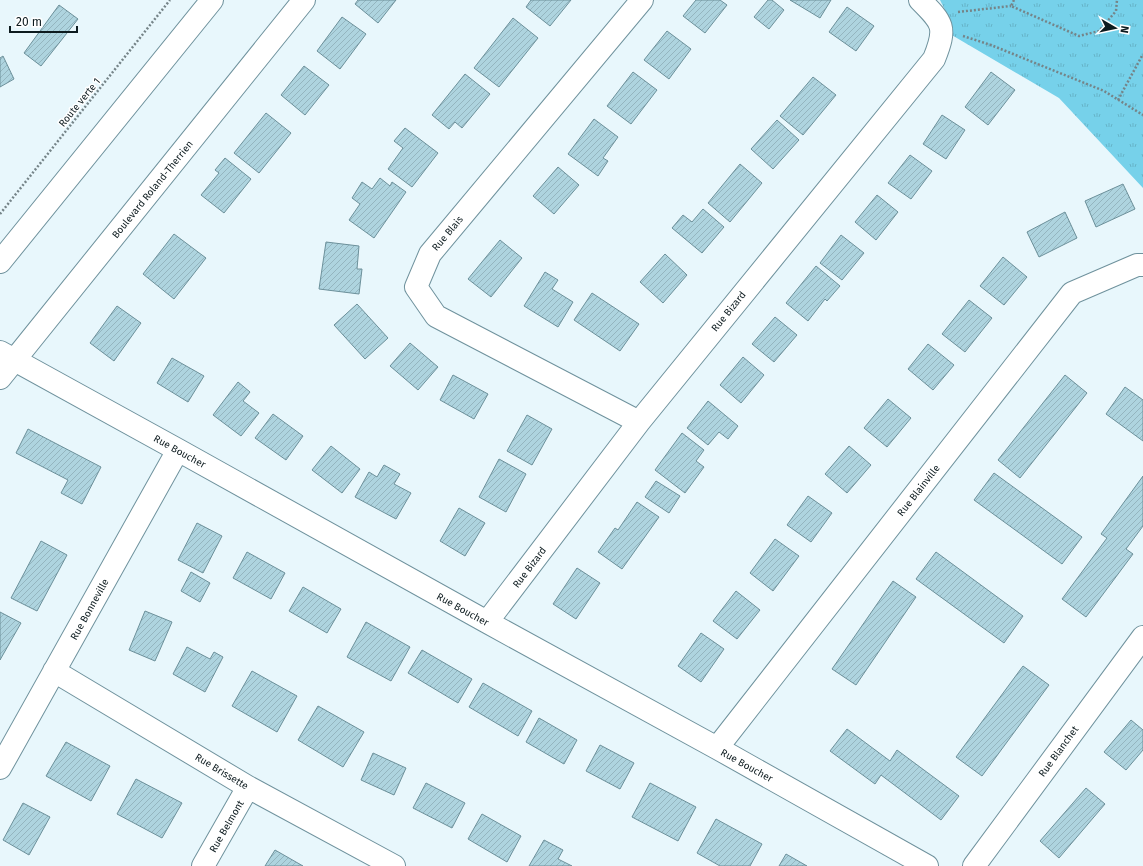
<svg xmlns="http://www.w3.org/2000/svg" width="1143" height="866" font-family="'Fira Sans',sans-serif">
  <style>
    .park { fill: url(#park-tufts) }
    .building { fill: url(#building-hatch); stroke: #6c909a }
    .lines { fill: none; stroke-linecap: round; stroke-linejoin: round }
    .street-casing { stroke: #6f929d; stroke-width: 24 }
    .secondary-casing { stroke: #6f929d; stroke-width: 24 }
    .path { stroke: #758488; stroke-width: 2.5; stroke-dasharray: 2 2; stroke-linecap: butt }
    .street { stroke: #fff; stroke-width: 22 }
    .secondary { stroke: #fff; stroke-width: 22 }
    .labels { text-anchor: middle; stroke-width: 3; stroke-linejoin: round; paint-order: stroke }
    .street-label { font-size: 10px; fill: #0d1b1f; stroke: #fff }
  </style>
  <defs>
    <pattern id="park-tufts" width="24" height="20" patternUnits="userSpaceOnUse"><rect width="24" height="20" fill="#76d1ea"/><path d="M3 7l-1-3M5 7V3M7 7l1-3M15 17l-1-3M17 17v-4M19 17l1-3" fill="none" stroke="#65b3c8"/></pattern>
    <pattern id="building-hatch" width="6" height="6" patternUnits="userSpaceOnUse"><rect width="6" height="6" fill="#aed4df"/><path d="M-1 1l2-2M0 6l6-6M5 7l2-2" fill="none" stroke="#94b5bf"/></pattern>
  </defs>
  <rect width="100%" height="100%" fill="#e8f7fc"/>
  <path class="park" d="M940,0H1143V188L1059,98L950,34L947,14Z"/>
  <path class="building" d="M358,0H396L378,23L355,4Z
    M531,0H571L550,26L526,7Z
    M696,0H720L727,5L705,33L683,16Z
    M768,0H772L784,10L769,29L754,17Z
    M790,0H831L820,18Z
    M59,5L78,19L41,66L24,53Z
    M847,7L874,26L856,51L829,32Z
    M342,17L366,34L340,69L317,51Z
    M513,18L538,38L499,87L474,68Z
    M667,31L691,49L669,79L644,60Z
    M3,56L14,79L0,87V58Z
    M304,66L329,85L305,115L281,95Z
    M633,72L657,90L631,124L607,106Z
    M991,72L1015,90L988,125L965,107Z
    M465,74L490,94L462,128L455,122L449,129L432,115Z
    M813,77L836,95L803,135L780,116Z
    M266,113L291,133L259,173L234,153Z
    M942,115L965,130L946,159L923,144Z
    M594,119L618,137L603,158L608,161L598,176L568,154Z
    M777,120L799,140L773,169L751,149Z
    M405,128L438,153L412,187L388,169L403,148L394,141Z
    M910,155L932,171L911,199L888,183Z
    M225,158L251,179L224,213L201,195L219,173L215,170Z
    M740,164L762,183L730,222L708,203Z
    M558,167L579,185L554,214L533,196Z
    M380,178L390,186L392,182L406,192L374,238L349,220L360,204L352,198L362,182L372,189Z
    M1123,184L1135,209L1096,227L1085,201Z
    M877,195L898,212L876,240L855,222Z
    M703,209L724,227L702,253L672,228L683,215L692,222Z
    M1065,212L1077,238L1039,257L1027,232Z
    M174,234L206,258L174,299L143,274Z
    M841,235L864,253L842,280L820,263Z
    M500,240L522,258L491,297L468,279Z
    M326,242L359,246L357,269H362L359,294L319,289Z
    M665,254L687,275L663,303L640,282Z
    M1003,257L1027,277L1004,305L980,286Z
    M816,266L840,286L827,301L825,299L808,321L786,303Z
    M545,272L558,280L552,289L573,302L558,327L524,306Z
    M592,293L639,324L620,351L574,320Z
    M969,300L992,318L965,352L942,334Z
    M357,304L388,338L365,359L334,325Z
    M117,306L141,323L114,361L90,343Z
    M775,317L797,335L774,362L752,344Z
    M410,343L438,367L418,390L390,366Z
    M928,344L954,365L933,390L908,369Z
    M743,357L764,375L741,403L720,385Z
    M172,358L204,376L188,402L157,383Z
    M453,375L488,394L474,419L440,400Z
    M1065,375L1087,393L1020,478L998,460Z
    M238,382L250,392L243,401L259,413L241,436L213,415Z
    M1125,387L1143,400V441L1106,414Z
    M888,399L911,418L887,447L864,428Z
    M708,401L738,426L728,439L719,432L708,445L687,428Z
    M273,414L303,436L286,460L255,438Z
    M527,415L552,429L532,465L507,451Z
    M28,429L101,467L82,504L61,493L68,480L16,453Z
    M682,433L704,450L696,461L704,467L685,493L655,470Z
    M331,446L360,469L342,493L312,470Z
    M849,446L871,465L847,493L825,474Z
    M499,459L526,474L506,512L479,497Z
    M384,465L400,474L394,484L411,493L396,519L355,497L369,472L377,477Z
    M994,473L1082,537L1062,564L974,500Z
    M1143,476V526L1126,549L1133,554L1086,617L1062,599L1107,538L1101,534Z
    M656,481L680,496L669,513L645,497Z
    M808,496L832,513L811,542L787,525Z
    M637,502L659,517L622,569L598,552L615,528L618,530Z
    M459,508L485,523L465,556L440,541Z
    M197,523L222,536L203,573L178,560Z
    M775,539L799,556L773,591L750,573Z
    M41,541L67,555L37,611L11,598Z
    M247,552L285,573L271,599L233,578Z
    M936,552L1023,616L1004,643L916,579Z
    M577,568L600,583L576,619L553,604Z
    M191,572L210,583L200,602L181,591Z
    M893,581L916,597L856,685L832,669Z
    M303,587L341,609L327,633L289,611Z
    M736,591L760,610L737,639L713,621Z
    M145,611L172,622L155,661L129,650Z
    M0,612L21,623L0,660Z
    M366,622L410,647L391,681L347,657Z
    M701,633L724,649L701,682L678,666Z
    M187,647L210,659L214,652L223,657L205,692L173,674Z
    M422,650L472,679L458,703L408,673Z
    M1023,666L1049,685L982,776L956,757Z
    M252,671L297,696L277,732L232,706Z
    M483,683L532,711L518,736L469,707Z
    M318,706L364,732L343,767L298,740Z
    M539,718L577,740L564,764L526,742Z
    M1131,720L1143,730V750L1126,770L1104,752Z
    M847,729L890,761L897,750L959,796L941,820L881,775L875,784L830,751Z
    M66,742L110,766L91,801L46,776Z
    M600,745L634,763L620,789L586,771Z
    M373,753L406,768L394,795L361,780Z
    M136,779L182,803L162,838L117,814Z
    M426,783L465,803L452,828L413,808Z
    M650,783L696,807L678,841L632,817Z
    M1086,788L1105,804L1059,858L1040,841Z
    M23,803L50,817L29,855L3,840Z
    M482,814L521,836L507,862L468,839Z
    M716,819L762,844L750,866H720L697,853Z
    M544,840L563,850L558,859L572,866H529Z
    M275,850L303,866H265Z
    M786,854L807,866H779Z"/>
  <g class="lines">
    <g class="street-casing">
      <path id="street" d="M0,352L178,450L487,622L717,748L927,866
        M639,422L436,316L416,287L430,254L642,0
        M487,622L639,422L934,59C947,27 943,23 920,0
        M54,671L248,787L394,866
        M717,748L1072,293L1137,265H1143
        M0,768L178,450
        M203,866L248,787
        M974,866L1143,637"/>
    </g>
    <g class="secondary-casing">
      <path id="secondary" d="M0,262L212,0
        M0,378L304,0"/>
    </g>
    <path class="path" d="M1014,0L1011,6L1079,36L1099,31L1116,11L1117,0
      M958,12L1011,6
      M963,36L991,45L1104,91L1143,115
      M1118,100L1143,54
      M0,214L170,0"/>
    <use href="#street" class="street"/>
    <use href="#secondary" class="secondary"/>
  </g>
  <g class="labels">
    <g class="street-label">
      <text transform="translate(79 102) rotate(-51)" y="4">Route verte 1</text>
      <text transform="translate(152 189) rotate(-51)" y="4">Boulevard Roland-Therrien</text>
      <text transform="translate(447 233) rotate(-50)" y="4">Rue Blais</text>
      <text transform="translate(728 311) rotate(-51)" y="4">Rue Bizard</text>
      <text transform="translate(180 451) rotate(29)" y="4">Rue Boucher</text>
      <text transform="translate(918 490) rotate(-52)" y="4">Rue Blainville</text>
      <text transform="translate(529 567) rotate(-53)" y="4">Rue Bizard</text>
      <text transform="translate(89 609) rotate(-61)" y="4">Rue Bonneville</text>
      <text transform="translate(463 609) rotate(29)" y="4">Rue Boucher</text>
      <text transform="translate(1058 751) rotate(-54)" y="4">Rue Blanchet</text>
      <text transform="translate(747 765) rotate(29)" y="4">Rue Boucher</text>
      <text transform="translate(222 771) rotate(31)" y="4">Rue Brissette</text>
      <text transform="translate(226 826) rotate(-60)" y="4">Rue Belmont</text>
    </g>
  </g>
  <g transform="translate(1115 28) rotate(99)" stroke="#ffffff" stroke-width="3" paint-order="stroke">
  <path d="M0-3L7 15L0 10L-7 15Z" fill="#0d1b1f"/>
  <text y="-6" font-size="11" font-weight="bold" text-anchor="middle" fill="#0d1b1f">N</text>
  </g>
  <path d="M10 26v6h67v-6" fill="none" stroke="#0d1b1f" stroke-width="2"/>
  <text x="16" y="26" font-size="12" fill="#0d1b1f" stroke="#ffffff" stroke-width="3" paint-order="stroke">20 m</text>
</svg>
